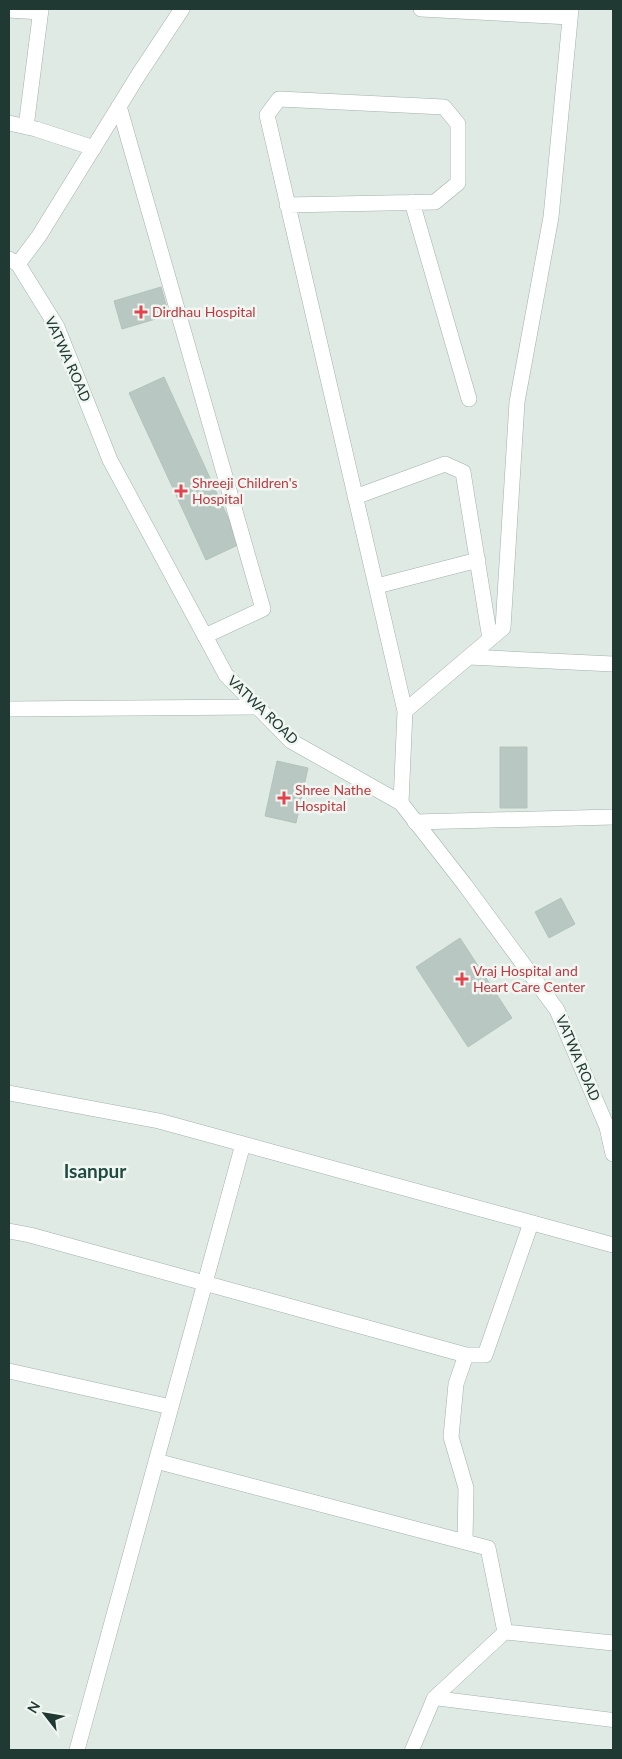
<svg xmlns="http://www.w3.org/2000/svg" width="622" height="1759" font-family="Lato,sans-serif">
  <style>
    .building { fill: #b8c7c1; stroke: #b2c3bc }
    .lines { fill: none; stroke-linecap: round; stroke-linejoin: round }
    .lane-casing { stroke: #a2b1ac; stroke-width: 15 }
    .street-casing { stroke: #a2b1ac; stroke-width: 16 }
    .secondary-casing { stroke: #9fb5ad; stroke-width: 16 }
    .lane { stroke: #fff; stroke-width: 14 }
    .street { stroke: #fff; stroke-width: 15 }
    .secondary { stroke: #fff; stroke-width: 15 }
    .health-dot { fill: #e0444e; stroke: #f0f7f3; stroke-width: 2 }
    .labels { text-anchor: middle; stroke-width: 5; stroke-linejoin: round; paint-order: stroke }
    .health-label { font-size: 14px; fill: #be3a42; stroke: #f0f7f3; text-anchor: start }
    .street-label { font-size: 14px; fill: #213933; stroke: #f0f7f3 }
    .district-label { font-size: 19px; font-weight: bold; fill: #1e4a40; stroke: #f0f7f3 }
  </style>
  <rect width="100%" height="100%" fill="#dfeae5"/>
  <path class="building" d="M161,287L169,315L122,329L114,301Z
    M164,377L240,544L206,560L129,393Z
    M500,747H527V808H500Z
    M277,761L308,768L296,823L265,816Z
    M561,898L575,924L549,938L535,912Z
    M460,938L512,1018L468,1047L416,967Z"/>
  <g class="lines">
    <g class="lane-casing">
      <path id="lane" d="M434,1698L613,1720
        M412,1750L434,1698L505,1632"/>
    </g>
    <g class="street-casing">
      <path id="street" d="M421,9L570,17
        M9,10L41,12
        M119,106L263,609L205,636
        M9,123L36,129L94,148
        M26,127L41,9
        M412,202L469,399
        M287,205L435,202L458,183V124L444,107L279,99L267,115L405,711
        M18,264L39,236L139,74L182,9
        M355,497L445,464L463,472L490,639
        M377,586L478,560
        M469,657L613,664
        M9,709L258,707
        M401,803L405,711L503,628L517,402L551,217L571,9
        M415,822L613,817
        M9,1093L159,1121L613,1245
        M9,1231L30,1235L466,1355H485L531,1223
        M9,1371L171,1407
        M156,1461L488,1548L505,1632L613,1643
        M465,1542L466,1488L451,1437L456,1384L466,1355
        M77,1750L243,1144"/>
    </g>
    <g class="secondary-casing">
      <path id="secondary" d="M9,259L18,264L57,327L110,460L226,675L291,741L401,803L465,885L557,1010L607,1127L613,1154"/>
    </g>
    <use href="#lane" class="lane"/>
    <use href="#street" class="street"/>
    <use href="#secondary" class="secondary"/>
  </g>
  <g class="health-dot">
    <path d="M138.5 304.5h5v5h5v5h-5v5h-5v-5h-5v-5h5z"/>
    <path d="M178.5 483.5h5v5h5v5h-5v5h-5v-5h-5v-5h5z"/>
    <path d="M281.5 790.5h5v5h5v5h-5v5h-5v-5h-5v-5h5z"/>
    <path d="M459.5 971.5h5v5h5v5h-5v5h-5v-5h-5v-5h5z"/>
  </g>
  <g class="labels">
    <g class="health-label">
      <text x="152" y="317">Dirdhau Hospital</text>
      <text x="192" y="488">Shreeji Children's<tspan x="192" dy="16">Hospital</tspan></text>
      <text x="295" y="795">Shree Nathe<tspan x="295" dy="16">Hospital</tspan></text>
      <text x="473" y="976">Vraj Hospital and<tspan x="473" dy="16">Heart Care Center</tspan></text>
    </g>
    <g class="street-label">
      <text transform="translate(68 359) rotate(66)" y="5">VATWA ROAD</text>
      <text transform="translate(263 710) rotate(44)" y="5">VATWA ROAD</text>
      <text transform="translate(578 1058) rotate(67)" y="5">VATWA ROAD</text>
    </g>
    <g class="district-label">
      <text x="95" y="1178">Isanpur</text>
    </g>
  </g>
  <rect width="622" height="1759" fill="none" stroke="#213933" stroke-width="20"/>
  <g transform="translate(45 1714) rotate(301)" stroke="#f0f7f3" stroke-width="4" paint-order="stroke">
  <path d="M0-4L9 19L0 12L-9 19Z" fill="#213933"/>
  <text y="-8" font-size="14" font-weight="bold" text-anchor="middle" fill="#213933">N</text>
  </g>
</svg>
